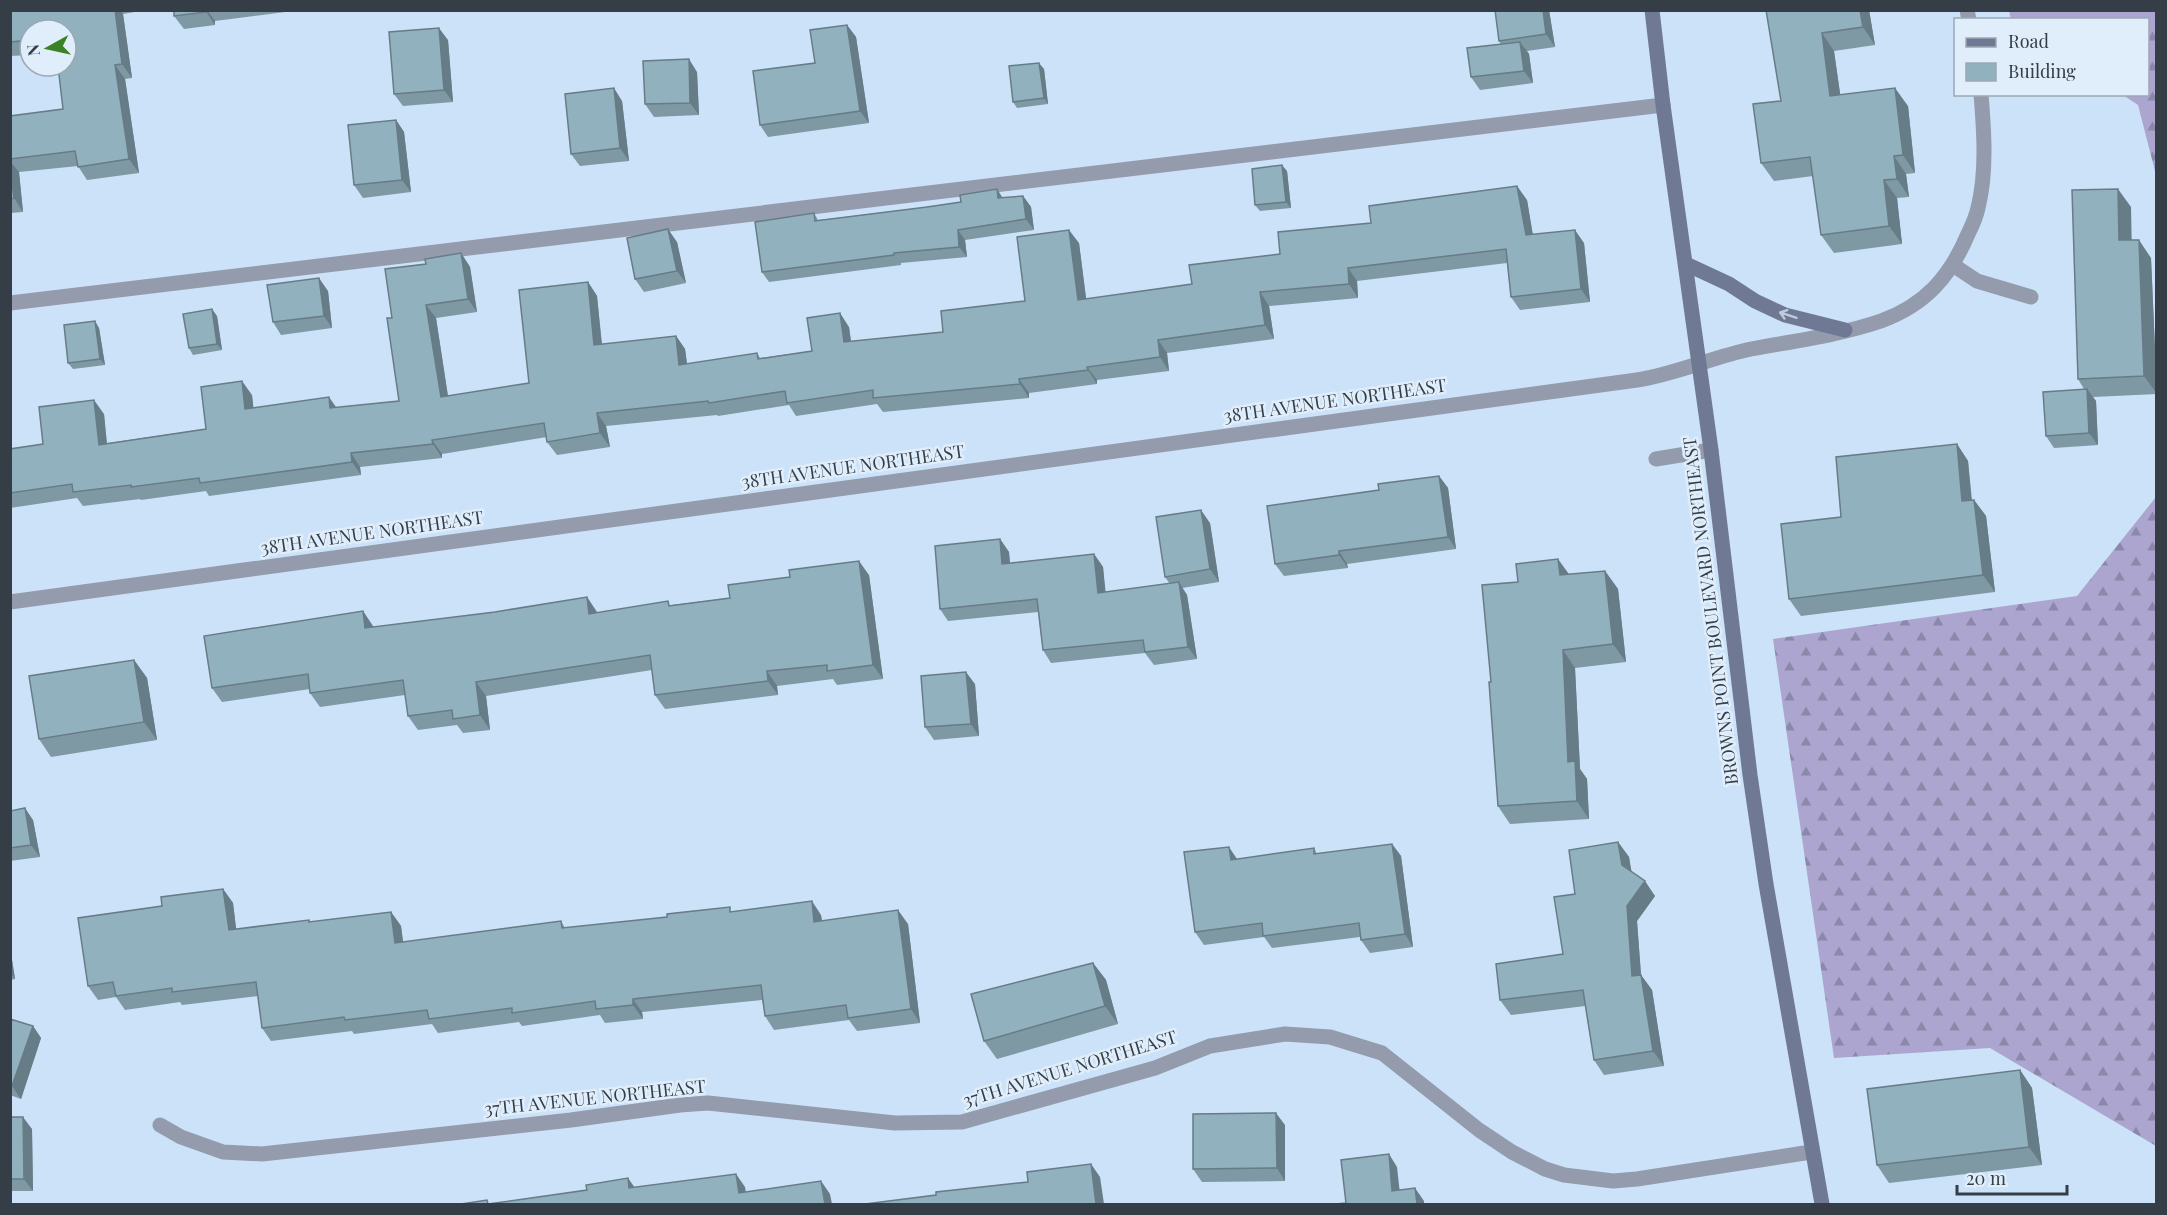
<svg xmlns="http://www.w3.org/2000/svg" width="2167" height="1215" font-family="'Playfair Display',serif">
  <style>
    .forest { fill: url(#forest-firs) }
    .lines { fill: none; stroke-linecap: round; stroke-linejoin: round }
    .lane { stroke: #949bad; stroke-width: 15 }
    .street { stroke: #949bad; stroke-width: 15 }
    .secondary { stroke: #707993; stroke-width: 15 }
    .wall { fill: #7e98a4 }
    .shaded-wall { fill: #667c86 }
    .building { fill: #92b1bf; stroke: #667c86; stroke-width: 1.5 }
    .oneway { stroke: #becbdc }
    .labels { text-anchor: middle; stroke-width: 5; stroke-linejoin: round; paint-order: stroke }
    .street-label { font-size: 18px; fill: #353e47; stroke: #e0eefc }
  </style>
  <defs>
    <pattern id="forest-firs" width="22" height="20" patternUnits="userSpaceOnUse" patternTransform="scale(1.5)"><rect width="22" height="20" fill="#aba5cf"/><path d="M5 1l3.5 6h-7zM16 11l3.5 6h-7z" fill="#8c88aa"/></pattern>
  </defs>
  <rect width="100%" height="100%" fill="#cbe2f8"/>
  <path class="forest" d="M2009,11H2156V175L2138,105L2123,95L2148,94V20L2011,19Z
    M2156,497V1146L1990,1048L1834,1058L1773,639L2077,596Z"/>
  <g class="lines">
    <path class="lane" d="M1953,265L1977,281L2031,297
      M10,303L1663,105
      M1656,459L1711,450"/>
    <path class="street" d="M1967,10L1969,20
      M10,602L1637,380C1676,374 1713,357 1751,349C1794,341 1840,335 1881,321C1925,305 1950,277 1968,234C1972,226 1976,217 1978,208C1987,172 1984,131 1981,94
      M160,1125L181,1137L223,1152L262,1154L571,1120L680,1105L708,1103L895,1123L962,1122L1155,1068L1210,1046L1285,1034L1330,1037L1382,1053L1479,1130L1512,1152L1545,1169L1564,1175L1613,1181L1637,1179L1811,1152"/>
    <path class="secondary" d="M1652,10L1663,105L1711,450L1750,775L1766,884L1822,1204
      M1686,264L1729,284L1755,301L1785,315L1845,330"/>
  </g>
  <path class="wall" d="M10,10H146L123,14L132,78L125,79L139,173L87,180L78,166L19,172L23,212L10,213V116L63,109L66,30H30V55L10,56Z
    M174,10H301L215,21V25L184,29L174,16Z
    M1495,10H1549L1555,47L1527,51L1529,54L1533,83L1480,90L1471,77L1501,44L1499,41Z
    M1766,10H1869L1875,45L1834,51L1840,94L1908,106L1915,173L1906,174L1909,197L1897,198L1902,244L1834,253L1821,235L1813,176L1774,181L1761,163L1781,101Z
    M847,25L856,37L869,123L768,137L760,125Z
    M448,40L453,102L403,106L394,94Z
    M1044,69L1048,104L1017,108L1013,102Z
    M697,72L699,115L654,117L645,104Z
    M622,101L629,161L580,166L571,154Z
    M396,120L404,132L411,192L363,198L354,185Z
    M1287,171L1291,208L1260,211L1255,205Z
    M1023,196L1031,207L1034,230L965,240L967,257L901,263V265L769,282L762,272L814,213L818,220Z
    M1527,200L1533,235L1584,243L1590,302L1520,310L1511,297L1507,263L1357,281L1358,298L1269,306L1274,339L1167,353L1169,371L1097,380V384L1029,393V398L883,412L877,404L796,416L789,405L718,416L717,415L606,426L610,447L557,455L547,442V437L442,454V458L360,467L361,475L209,496L206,491L141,500L140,499L83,506L77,498L10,508V449L43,444L104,414L107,443L206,429L252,395L253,407L337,408L399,401L392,318L426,264L461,253L470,267L477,312L436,318L448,396L529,383L588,282L597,296L602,344L676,336L685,349L687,364L757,353L760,358L812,351L849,327L851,342L943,332L1025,301L1079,243L1086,299L1192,284L1371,223Z
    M2131,207V240L2151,258L2157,394L2093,397L2096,401L2098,445L2054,448L2046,436L2084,389L2078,379Z
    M677,242L686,283L644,292L635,279Z
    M328,291L332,328L281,335L273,322Z
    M217,316L222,350L193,355L189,348Z
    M99,328L105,365L73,369L68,363Z
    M1957,444L1968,461L1972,500H1974L1986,516L1995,592L1801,616L1789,599L1841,517Z
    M1439,476L1448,488L1456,549L1347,564L1348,568L1284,576L1275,564L1379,490Z
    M1210,523L1219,582L1182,588L1187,595L1197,659L1154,665L1145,653L1051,663L1043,650L1038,612L948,621L940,609L1000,539L1009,552L1010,563L1094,554L1103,567L1105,592L1170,584L1165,577Z
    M1605,571L1618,589L1626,662L1575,668L1580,769L1587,779L1589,819L1510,824L1498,806L1491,682L1518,582L1569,574Z
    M869,575L883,679L837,685L833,679L777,686L778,695L665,709L655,695L652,670L486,696L490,730L463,733L457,725L418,730L408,716L405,695L320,707L310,693V689L222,702L212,688L363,611L373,627L495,612L587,597L597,613L671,605L730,598Z
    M134,660L147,678L157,740L51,757L39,739Z
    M975,684L979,736L934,740L925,727Z
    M10,811L33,820L40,857L10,861Z
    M1618,842L1629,857L1631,872L1655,896L1637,921L1641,975L1652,990L1664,1066L1604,1075L1594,1060L1585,1006L1511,1015L1500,1000L1563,954L1575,894Z
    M1392,844L1401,856L1413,947L1370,953L1361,940L1360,937L1272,948L1264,937L1204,945L1195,932L1238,859L1314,848L1317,854Z
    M223,889L233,903L236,929L310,922L391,912L401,926L403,942L561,921L565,928L733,912L821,915L822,921L908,924L920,1023L857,1031L849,1020L774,1030L765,1016L762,1000L642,1012L643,1019L605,1023L600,1015L522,1026L519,1022L438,1033L432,1024L354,1034L352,1031L271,1041L262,1028L258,996L182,1005L180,1002L125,1010L116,997L98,1000L88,986L162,906Z
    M10,947L15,979L10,980Z
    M1093,963L1106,980L1118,1024L997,1059L984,1041Z
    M10,1019L33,1026L41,1038L21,1099L10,1095Z
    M2020,1070L2032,1088L2042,1165L1889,1183L1877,1165Z
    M10,1117L32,1129L33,1191H10Z
    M1285,1125V1181L1202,1182L1193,1169Z"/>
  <path class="shaded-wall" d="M115,10H121L123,14L132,78L122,64Z
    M205,10H207L215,21V25Z
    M1543,10H1549L1555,47L1546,34Z
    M1860,10H1869L1875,45L1863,27Z
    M847,25L856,37L869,123L860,111Z
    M439,28L448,40L453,102L444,90Z
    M1822,33L1834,51L1843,114L1830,96Z
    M1520,42L1529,54L1533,83L1524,71Z
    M689,59L697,72L699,115L690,103Z
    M1039,63L1044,69L1048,104L1044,98Z
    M115,65L125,79L139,173L129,159Z
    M614,88L622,101L629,161L620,148Z
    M1895,88L1908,106L1915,173L1903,155Z
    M396,120L404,132L411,192L402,180Z
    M1894,156L1906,174L1909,197L1897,179Z
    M10,161L19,172L23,212L14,198L10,170Z
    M1282,165L1287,171L1291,208L1286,202Z
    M1884,180L1897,198L1902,244L1889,226Z
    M1517,186L1527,200L1535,249L1526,235Z
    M997,189L1004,200L998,198Z
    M2118,189L2131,207L2132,258L2119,240Z
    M1023,196L1031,207L1034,230L1026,219Z
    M668,229L677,242L686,283L677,271Z
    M958,230L965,240L967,257L959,247Z
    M1069,230L1079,243L1088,313L1078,300Z
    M1575,230L1584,243L1590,302L1581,289Z
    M2139,240L2151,258L2157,394L2144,376Z
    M461,253L470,267L477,312L468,299Z
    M1348,268L1357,281L1358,298L1349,284Z
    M319,278L328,291L332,328L324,316Z
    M588,282L597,296L603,358L594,345Z
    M1260,292L1269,306L1274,339L1265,325Z
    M426,305L436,318L450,410L441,397Z
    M212,309L217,316L222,350L217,344Z
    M840,313L849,327L853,356L844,342Z
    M95,321L99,328L105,365L100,359Z
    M676,336L685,349L689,379L679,365Z
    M1158,340L1167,353L1169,371L1160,357Z
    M1087,367L1097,380V384L1088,370Z
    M1019,379L1029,393V398L1020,384Z
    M242,381L252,395L255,422L245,409Z
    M2087,389L2096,401L2098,445L2089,433Z
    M329,397L338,410L330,408Z
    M94,400L104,414L108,458L99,445Z
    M597,413L606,426L610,447L600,433Z
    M432,440L442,454V458L433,444Z
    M1957,444L1968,461L1973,518L1962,501Z
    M351,453L360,467L361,475L352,462Z
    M1439,476L1448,488L1456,549L1448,537Z
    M1974,500L1986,516L1995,592L1983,575Z
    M1201,510L1210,523L1219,582L1210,569Z
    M1000,539L1009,552L1011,577L1002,564Z
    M1339,551L1347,564L1348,568L1339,555Z
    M1094,554L1103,567L1107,605L1098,593Z
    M1558,559L1571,577L1560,575Z
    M859,561L869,575L883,679L873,665Z
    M1605,571L1618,589L1626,662L1613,644Z
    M1179,582L1187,595L1197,659L1188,647Z
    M587,597L597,612L599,628L589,614Z
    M363,611L373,626L375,642L365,628Z
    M1563,650L1575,668L1580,769L1587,779L1589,819L1577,801L1568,762Z
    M134,660L147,678L157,740L144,722Z
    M767,671L777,686L778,695L768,681Z
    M966,672L975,684L979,736L971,724Z
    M476,682L486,696L490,730L480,715Z
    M25,808L33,820L40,857L31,845Z
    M1618,842L1629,857L1633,880L1622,865Z
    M1392,844L1401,856L1413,947L1405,934Z
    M1229,847L1237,859L1231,860Z
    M1645,881L1655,896L1637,921L1641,975L1652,990L1664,1066L1653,1051L1632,976L1627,906Z
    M223,889L233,903L238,944L229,930Z
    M812,901L821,915L824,936L814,922Z
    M898,910L908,924L920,1023L911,1009Z
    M391,912L401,926L405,957L395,943Z
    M10,947L15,979L10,972Z
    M1093,963L1106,980L1118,1024L1105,1006Z
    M633,999L642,1012L643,1019L633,1005Z
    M33,1026L41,1038L21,1099L12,1086Z
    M2020,1070L2032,1088L2042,1165L2029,1147Z
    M1276,1113L1285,1125V1181L1277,1168Z
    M23,1117L32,1129L33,1191L24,1179Z
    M1389,1154L1397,1167L1401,1203L1392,1191Z
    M1091,1164L1100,1177L1104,1204H1096Z
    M736,1174L745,1187L748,1204L739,1193Z
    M628,1178L637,1191L629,1188Z
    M821,1181L830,1194L832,1204H825Z
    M1415,1188L1424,1201V1204H1417Z"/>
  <path class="building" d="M10,10H115L122,64L115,65L129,159L78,167L75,151L10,159V116L63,109L58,66H66V30H30V40L10,42Z
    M174,10H205L206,12L174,16Z
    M1495,10H1543L1546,34L1499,41Z
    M1766,10H1860L1863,27L1822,33L1830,96L1895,88L1903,155L1894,156L1897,179L1884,180L1889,226L1821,235L1810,157L1761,163L1753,104L1781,101Z
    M847,25L860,111L760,125L753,71L815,63L810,30Z
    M439,28L444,90L394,94L389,32Z
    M1520,42L1524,71L1471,77L1467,48Z
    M689,59L690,103L645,104L643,61Z
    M1039,63L1044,98L1013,102L1009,66Z
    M614,88L620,148L571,154L565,94Z
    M396,120L402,180L354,185L348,125Z
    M1282,165L1286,202L1255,205L1252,169Z
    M10,170L14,198L10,199Z
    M1517,186L1526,235L1575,230L1581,289L1511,297L1506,249L1348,268L1349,284L1260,292L1265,325L1158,340L1160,357L1087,367L1088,370L1019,379L1020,384L873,398V390L787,403L785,391L709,403L708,401L597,413L600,433L547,442L544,423L432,440L433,444L351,453L352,462L200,483L199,478L131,487V485L73,492L72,484L10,493V449L43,444L39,407L94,400L99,445L206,429L201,387L242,381L245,409L329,397L330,408L399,401L387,318H392L385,269L426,264L425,259L461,253L468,299L426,305L441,397L529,383L519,290L588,282L594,345L676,336L679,365L757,353L758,359L812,351L807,318L840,313L844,342L943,332L941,311L1025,301L1017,237L1069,230L1078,300L1192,284L1189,265L1280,254L1278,232L1371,223L1369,206Z
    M997,189L998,198L1023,196L1026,219L958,230L959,247L894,253V255L762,272L755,222L814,213L815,221L927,207L961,202L960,195Z
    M2118,189L2119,240H2139L2144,376L2078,379L2072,190Z
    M668,229L677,271L635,279L627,238Z
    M319,278L324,316L273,322L267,285Z
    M212,309L217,344L189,348L183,314Z
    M95,321L100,359L68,363L64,325Z
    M2087,389L2089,433L2046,436L2043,392Z
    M1957,444L1962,501L1974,500L1983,575L1789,599L1781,524L1841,517L1836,457Z
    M1439,476L1448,537L1339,551V555L1275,564L1267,506L1379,490L1378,484Z
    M1201,510L1210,569L1165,577L1156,517Z
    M1000,539L1002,564L1094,554L1098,593L1179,582L1188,647L1145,652L1143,640L1043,650L1037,599L940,609L935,546Z
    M1558,559L1560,575L1605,571L1613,644L1563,650L1568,762L1575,761L1577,801L1498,806L1489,682H1491L1482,585L1518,582L1516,564Z
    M859,561L873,665L827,671V665L767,671L768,681L655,695L650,655L476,682L480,715L453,719L452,710L408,716L403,680L310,693L308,674L212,688L204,636L363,611L365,628L495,612L587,597L589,614L668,601L669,606L730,598L728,585L790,577L789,570Z
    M134,660L144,722L39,739L29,676Z
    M966,672L971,724L925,727L921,676Z
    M25,808L31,845L10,848V811Z
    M1618,842L1622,865L1645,881L1627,906L1632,976L1641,975L1653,1051L1594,1060L1583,990L1500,1000L1496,964L1563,954L1554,897L1575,894L1569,850Z
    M1392,844L1405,934L1361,940L1359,923L1263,936L1262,923L1195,932L1184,852L1229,847L1231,860L1314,848V854Z
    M223,889L229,930L309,920V922L391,912L395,943L561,921L562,928L667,917V914L730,907V912L812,901L814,922L898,910L911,1009L848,1018L846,1005L765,1016L761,985L633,999V1005L596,1009L595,1001L512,1013V1008L429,1019L427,1010L345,1020L344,1017L262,1028L256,982L172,992V988L116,996L113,982L88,986L78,918L162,906L161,897Z
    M1093,963L1105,1006L984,1041L971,994Z
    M10,1019L33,1026L12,1086H10Z
    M2020,1070L2029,1147L1877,1165L1867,1089Z
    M1276,1113L1277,1168L1193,1169V1114Z
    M10,1117H23L24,1179H10Z
    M1389,1154L1392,1191L1415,1188L1417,1204H1336L1346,1203L1341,1160Z
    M1091,1164L1096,1204H865L936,1195V1192L1028,1182L1027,1172Z
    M736,1174L739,1193L821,1181L825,1204H488L587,1190L586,1185L628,1178L629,1188Z
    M487,1200L488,1204H461Z"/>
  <defs><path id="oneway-shaft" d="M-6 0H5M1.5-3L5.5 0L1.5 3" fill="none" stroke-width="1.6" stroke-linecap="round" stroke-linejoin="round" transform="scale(1.5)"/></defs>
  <use class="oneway" href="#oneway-shaft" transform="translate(1788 315) rotate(-162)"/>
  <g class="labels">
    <g class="street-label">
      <text transform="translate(1335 401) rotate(-8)" y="6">38TH AVENUE NORTHEAST</text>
      <text transform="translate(853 467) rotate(-8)" y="6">38TH AVENUE NORTHEAST</text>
      <text transform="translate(372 533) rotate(-8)" y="6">38TH AVENUE NORTHEAST</text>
      <text transform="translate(1711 611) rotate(-97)" y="6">BROWNS POINT BOULEVARD NORTHEAST</text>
      <text transform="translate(1070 1069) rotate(-17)" y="6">37TH AVENUE NORTHEAST</text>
      <text transform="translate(595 1098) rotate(-6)" y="6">37TH AVENUE NORTHEAST</text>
    </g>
  </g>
  <rect width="2167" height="1215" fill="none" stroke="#353e47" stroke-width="24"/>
  <rect x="1954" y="18" width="195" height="78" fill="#e0eefc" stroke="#9ca8b4" stroke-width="1.5"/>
  <rect x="1966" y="38" width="30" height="9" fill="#707993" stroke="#9ca8b4" stroke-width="1.5"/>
  <text x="2008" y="48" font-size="18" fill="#353e47">Road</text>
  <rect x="1966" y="63" width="30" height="18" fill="#92b1bf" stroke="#9ca8b4" stroke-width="1.5"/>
  <text x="2008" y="78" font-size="18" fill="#353e47">Building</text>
  <g transform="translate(48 48) rotate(262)"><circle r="28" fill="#e0eefc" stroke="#9ca8b4" stroke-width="1.5"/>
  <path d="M0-4.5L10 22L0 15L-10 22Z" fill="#3b8125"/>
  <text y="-9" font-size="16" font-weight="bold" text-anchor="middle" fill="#353e47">N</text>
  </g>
  <path d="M1957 1185v9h110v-9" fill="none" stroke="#353e47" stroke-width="3"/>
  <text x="1966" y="1185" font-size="18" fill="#353e47" stroke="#e0eefc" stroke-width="4.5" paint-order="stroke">20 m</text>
</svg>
